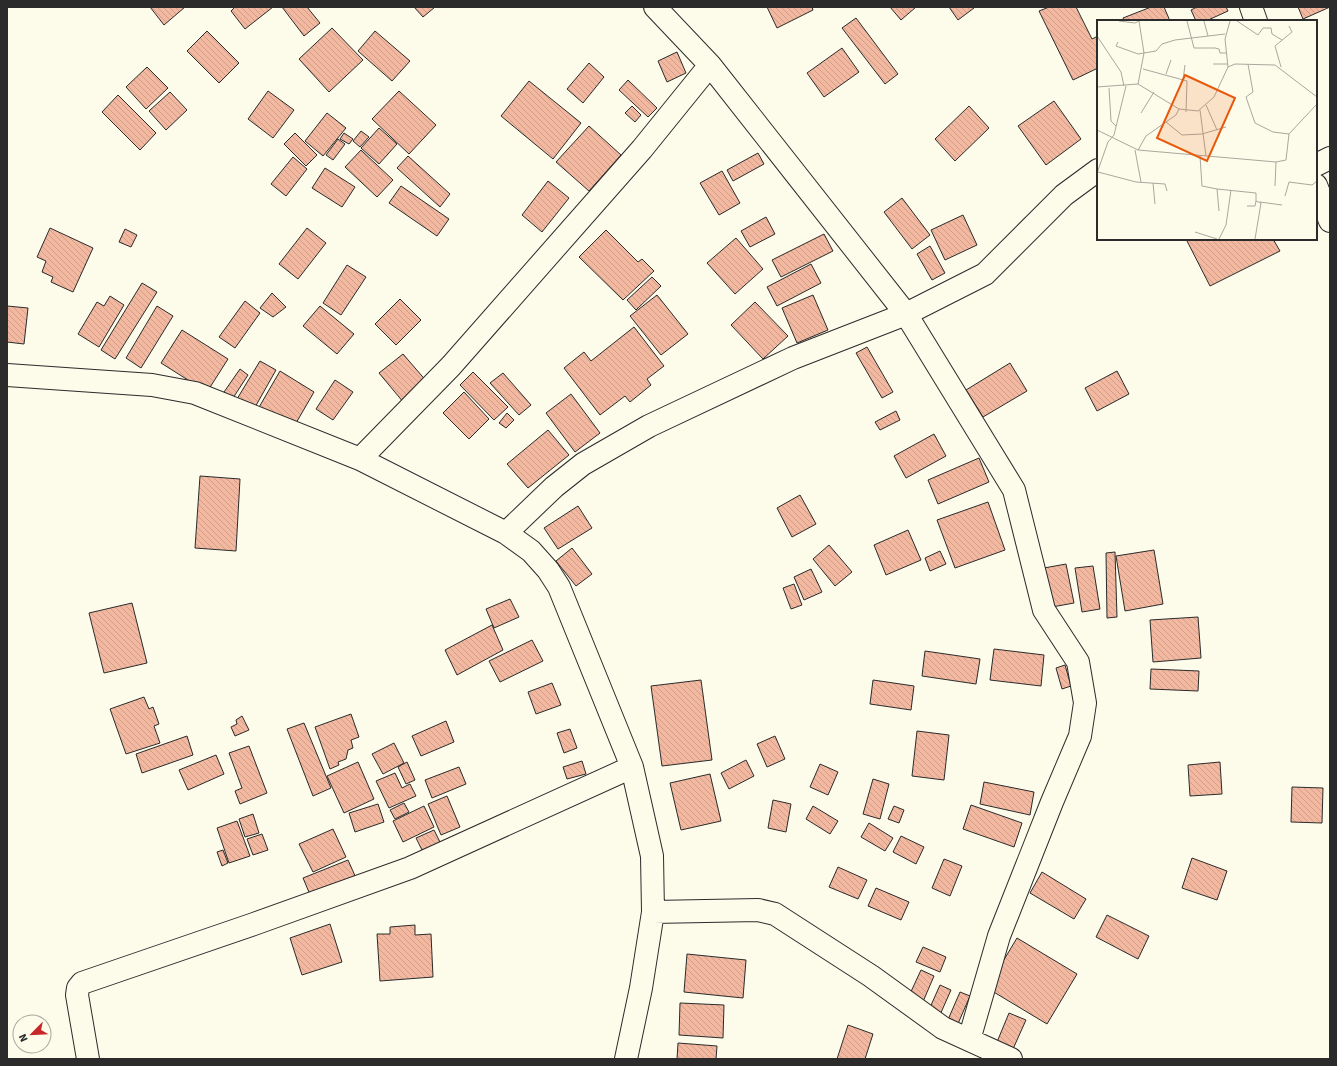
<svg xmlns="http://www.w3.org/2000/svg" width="1337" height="1066" font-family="'Source Sans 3',sans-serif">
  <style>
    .building { fill: url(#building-back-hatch); stroke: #2b2b2b }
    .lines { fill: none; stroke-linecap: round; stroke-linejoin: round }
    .minor-casing { stroke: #2b2b2b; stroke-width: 24 }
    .minor { stroke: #fdfbea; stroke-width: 22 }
    .inset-road { fill: none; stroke: #a9a89e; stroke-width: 1 }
    .view { fill: #e8590c; fill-opacity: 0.15; stroke: #e8590c; stroke-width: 2 }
    .inset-edge { fill: none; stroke: #2b2b2b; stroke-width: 2 }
  </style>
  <defs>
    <pattern id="building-back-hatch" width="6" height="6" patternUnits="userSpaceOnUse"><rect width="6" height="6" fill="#f2b8a0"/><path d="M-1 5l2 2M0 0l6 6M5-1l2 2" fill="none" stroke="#d09e8a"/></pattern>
  </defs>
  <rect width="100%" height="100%" fill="#fdfbea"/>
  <path class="building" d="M150,7H185L164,25Z
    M235,7H273L245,29L231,11Z
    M282,7H307L320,23L304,36Z
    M414,7H435L423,17Z
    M767,7H812L813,10L777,28Z
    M890,7H916L901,20Z
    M949,7H972L974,8L958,20Z
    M1049,7H1076L1092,39L1098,36V68L1073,80L1039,11Z
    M1151,7H1164L1170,21H1124L1123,18Z
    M1197,7H1226L1228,11L1206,21H1196L1191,10Z
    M1298,7H1330L1303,19Z
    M856,18L898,74L885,84L842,28Z
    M332,28L363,60L329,92L299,59Z
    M207,31L239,63L219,83L187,51Z
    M375,31L410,61L392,81L358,51Z
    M842,48L859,72L824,97L807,73Z
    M677,52L686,73L667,82L658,61Z
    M589,63L604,77L583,103L567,89Z
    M147,67L168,88L146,109L126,87Z
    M628,80L657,108L648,117L619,90Z
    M529,81L581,123L553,159L501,116Z
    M268,91L294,110L273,138L248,119Z
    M399,91L436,125L409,154L372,119Z
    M170,92L187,110L166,130L149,111Z
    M118,95L156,133L140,150L102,112Z
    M1054,101L1081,139L1046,165L1018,126Z
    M632,106L641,115L635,122L625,113Z
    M969,106L989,128L955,161L935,139Z
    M327,113L346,128L323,156L305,141Z
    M589,126L621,155L589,191L556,162Z
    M379,128L397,144L379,164L361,148Z
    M361,131L369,137L360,147L353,141Z
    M295,133L317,155L306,166L284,144Z
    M344,133L353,139L349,144L340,139Z
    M338,139L345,144L333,160L326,155Z
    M361,150L393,180L377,197L345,167Z
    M758,153L764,164L733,181L727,170Z
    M408,156L450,194L440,207L397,168Z
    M293,157L307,169L286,196L271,184Z
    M325,168L355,187L342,207L312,188Z
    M722,171L740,203L719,215L700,183Z
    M548,181L569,198L542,232L522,215Z
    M401,186L449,219L437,236L389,203Z
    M902,198L930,235L912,249L884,212Z
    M963,215L977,245L945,260L931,230Z
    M766,217L775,234L750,247L741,231Z
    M50,228L93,248L73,292L51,282L53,277L42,272L46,261L37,257Z
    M307,228L326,243L298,279L279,264Z
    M125,229L137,235L131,247L119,242Z
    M606,230L638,262L642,259L654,271L623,300L579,257Z
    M824,234L833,251L781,277L772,260Z
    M736,238L763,269L735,294L707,263Z
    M1186,239H1273L1280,251L1210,286Z
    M930,246L945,273L932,280L917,254Z
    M811,264L821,283L777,306L767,287Z
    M347,265L366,277L341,315L323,303Z
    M652,277L661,286L636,310L627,300Z
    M142,283L157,292L115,359L101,350Z
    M272,293L286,307L273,317L260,308Z
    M657,295L688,334L661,355L630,316Z
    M813,295L828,330L797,343L782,308Z
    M110,296L124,305L99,347L78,334L97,302L104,306Z
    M400,299L421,320L396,345L375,324Z
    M245,301L260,313L235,348L219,337Z
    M755,302L788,336L763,359L731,325Z
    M7,306L28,308L24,344L7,342Z
    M157,306L173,316L141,368L126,358Z
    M320,306L354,334L337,354L303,326Z
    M634,327L664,366L647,379L651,385L630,402L625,396L600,415L564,368L584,352L591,361Z
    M182,330L228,359L207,392L161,363Z
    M867,347L893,392L882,398L856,353Z
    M403,354L428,383L404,403L379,373Z
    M260,361L276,370L254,409L237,399Z
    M1010,363L1027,391L983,417L966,390Z
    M240,369L248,375L233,398L224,392Z
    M280,371L314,392L292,430L258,409Z
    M1117,371L1129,394L1097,411L1085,388Z
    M473,372L508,407L494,420L460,385Z
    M503,373L531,405L519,415L490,383Z
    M335,380L353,392L333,420L316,409Z
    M464,392L489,419L469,439L443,413Z
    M571,394L600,433L575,452L546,413Z
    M896,411L900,420L880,430L875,422Z
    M507,413L514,420L506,428L499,423Z
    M548,430L569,455L528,488L507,464Z
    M934,434L946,456L906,478L894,456Z
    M979,458L989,482L938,504L928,480Z
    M200,476L240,479L236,551L195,548Z
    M800,495L816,524L792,537L777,508Z
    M988,502L1005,550L955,568L937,520Z
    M578,506L592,528L558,549L544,528Z
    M908,530L921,560L886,575L874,545Z
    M829,545L852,572L835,586L813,559Z
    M572,548L592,574L576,586L556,561Z
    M1154,550L1163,604L1125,611L1116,556Z
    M940,551L946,564L930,571L925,558Z
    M1115,552L1117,617L1107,618L1106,553Z
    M1066,564L1074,603L1052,607L1044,568Z
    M1093,566L1100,609L1082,612L1075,568Z
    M811,569L822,592L804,600L794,577Z
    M794,584L802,605L791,609L783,588Z
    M510,599L519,617L494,628L486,609Z
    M132,603L147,663L104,673L89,613Z
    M1198,617L1201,658L1153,662L1150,620Z
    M492,625L503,650L457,675L445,650Z
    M532,640L543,661L500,682L489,661Z
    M994,649L1044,655L1041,686L990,680Z
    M925,651L980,659L976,684L922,676Z
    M1065,665L1071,686L1062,689L1056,668Z
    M1151,669L1199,671L1198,691L1150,689Z
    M701,680L712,760L662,766L651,686Z
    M873,680L914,686L911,710L870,704Z
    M552,683L561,705L536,714L528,692Z
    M144,697L149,709L153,707L159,724L154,726L160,743L126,754L110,709Z
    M351,714L359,737L351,740L353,748L348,750L346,759L338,762L339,765L330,769L315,727Z
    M242,716L249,730L235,736L231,727L237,724L236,720Z
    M446,721L454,742L421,756L412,736Z
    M304,723L331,788L313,796L287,729Z
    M570,729L577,748L564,753L557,733Z
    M917,731L949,735L944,780L912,776Z
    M187,736L193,755L142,773L136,754Z
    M775,736L785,759L767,767L757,744Z
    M394,743L404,763L383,774L372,754Z
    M249,746L267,793L240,804L235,791L242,788L229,753Z
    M216,755L224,774L188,790L179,770Z
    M746,760L754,776L729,789L721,773Z
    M582,761L586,774L567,779L563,767Z
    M358,762L374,799L344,813L327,776Z
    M407,762L415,780L406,784L398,767Z
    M1220,762L1222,794L1190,796L1188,765Z
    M820,764L838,772L828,795L810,787Z
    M459,767L466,784L432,798L425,780Z
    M395,773L402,788L410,784L416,796L389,808L376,781Z
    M710,774L721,821L681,830L670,783Z
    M873,779L889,784L880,819L863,814Z
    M984,782L1034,792L1030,815L980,804Z
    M1292,787L1323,788L1322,823L1291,822Z
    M447,796L460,827L441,835L428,804Z
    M773,800L791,804L786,832L768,828Z
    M404,803L409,812L395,819L390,810Z
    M378,804L384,822L355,832L349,813Z
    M971,805L1022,823L1014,847L963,829Z
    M424,806L434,827L403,842L393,821Z
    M813,806L838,821L830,834L806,819Z
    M894,806L904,810L899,823L888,819Z
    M253,814L259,833L245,837L239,819Z
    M237,821L250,856L229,863L217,828Z
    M869,823L893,838L885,851L861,837Z
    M333,829L346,857L313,872L299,844Z
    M434,830L441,844L423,852L416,838Z
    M262,834L268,850L253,855L247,839Z
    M901,836L924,847L916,864L893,852Z
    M223,850L228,863L222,866L217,852Z
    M1192,858L1227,871L1217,900L1182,888Z
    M944,859L962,866L950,896L932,888Z
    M348,860L356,878L311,897L303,878Z
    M838,867L867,880L858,899L829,887Z
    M1042,872L1086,899L1074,919L1030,893Z
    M876,888L909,902L901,920L868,906Z
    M1107,915L1149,936L1138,959L1096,937Z
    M330,924L342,962L302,975L290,938Z
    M415,925V935L431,934L433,977L380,981L377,934H390V927Z
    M1017,938L1077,974L1047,1024L987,988Z
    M923,947L946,957L940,972L916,962Z
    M687,954L746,960L743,998L684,992Z
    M921,970L934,976L922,1004L908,998Z
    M940,985L951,990L939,1017L928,1012Z
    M960,992L970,996L957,1026L947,1022Z
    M680,1003L724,1005L723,1038L679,1035Z
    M1009,1013L1026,1020L1013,1049L997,1042Z
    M848,1025L873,1034L865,1059H837Z
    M678,1043L717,1046L716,1059H677Z"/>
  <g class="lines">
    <g class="minor-casing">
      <path id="minor" d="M655,7L710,65L906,314L1014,490L1044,610L1078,662L1085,703L1080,736L1052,802L999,936L969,1040
        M1251,7L1256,21
        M1316,165L1330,158
        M1316,185L1330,221
        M7,375L152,385L195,393L360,459L506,533L531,551L548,570L559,587L632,767L652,856L653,912L641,988L626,1059
        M360,459L451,366L642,149L710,65
        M506,533L554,487L583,464L649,426L793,358L906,314L985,274L1064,195L1098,170
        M653,912L758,910L775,914L871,976L943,1028L1011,1059
        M88,1059L77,995L78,988L82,983L254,924L410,868L632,767"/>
    </g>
    <use href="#minor" class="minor"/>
  </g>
  <g transform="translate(1097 20)">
    <rect width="220" height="220" fill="#fdfbea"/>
    <path class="inset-road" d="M22,1L38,3L42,1M90,1L97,28H118L122,29L123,33H129M107,1L111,16M140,1L161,15L166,8H174L175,14L185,20M0,16L24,52L27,66M21,22L19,26L41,34L59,31L65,24L78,20L128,14M116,44H131M151,44L156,72L149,77L158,103L176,112L192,114M131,47L138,44L178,45L220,77M184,47L178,26L195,12L192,6M46,49L90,61L89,92M69,54L74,40M86,60L88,45M41,64L47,33L42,1M0,67L41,64L82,89L101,91L117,77L131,47L128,19L133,1M12,68L14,101L19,106M109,85L120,110M103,90L109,136M44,93L57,72M69,102L85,115L105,114L129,107M0,110L41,130L179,142L189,140L192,114L220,84M38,130L44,162M41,130L49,116L79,95L82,89M103,136L105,166L120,169L122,191M1,152L39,162L68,164L70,171M0,153L11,122L17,115L29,66M56,163L58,184M178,166L179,142M120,169L159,173V181L164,183L158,219M188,176L192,162L215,165L220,161M163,182L185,185M150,186H158L159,181M98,212L120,219M122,219L129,205L134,170"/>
    <path class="view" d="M88,55L138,78L110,141L60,118Z"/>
    <rect width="220" height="220" class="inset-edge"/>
  </g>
  <rect width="1337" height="1066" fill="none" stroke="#2b2b2b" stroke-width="16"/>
  <g transform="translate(32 1034) rotate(246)"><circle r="19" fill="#fdfbea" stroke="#a9a89e"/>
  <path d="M0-3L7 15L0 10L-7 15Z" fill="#c62828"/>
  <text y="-6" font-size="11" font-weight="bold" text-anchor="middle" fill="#2b2b2b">N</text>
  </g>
</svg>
